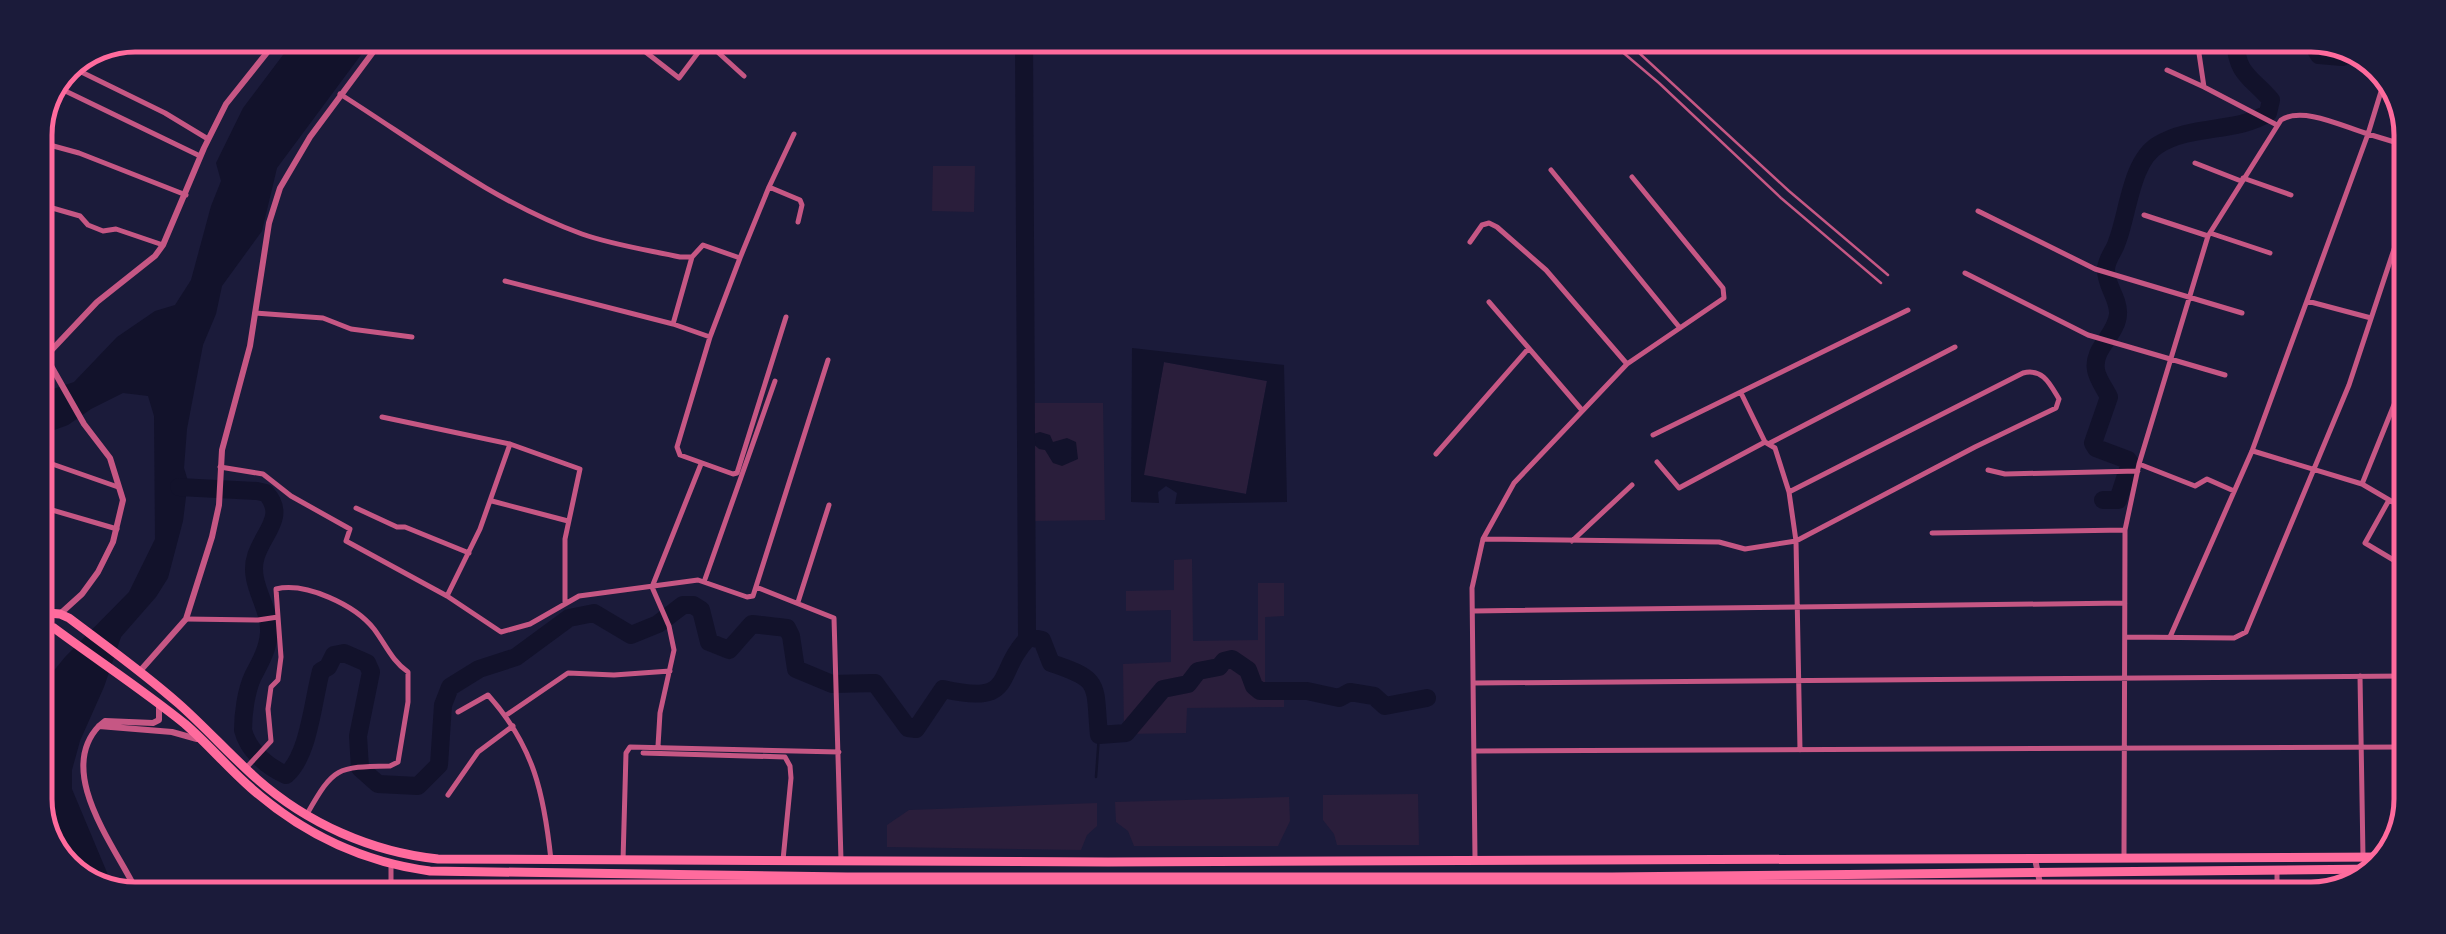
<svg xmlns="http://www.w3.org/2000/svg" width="2446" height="934" font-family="Cabin,sans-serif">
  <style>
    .green { fill: #2a1e3b }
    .water { fill: #12122b; fill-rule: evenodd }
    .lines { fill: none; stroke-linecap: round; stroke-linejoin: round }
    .stream { stroke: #12122b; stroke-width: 2.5 }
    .river { stroke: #12122b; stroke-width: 18 }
    .service { stroke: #c65784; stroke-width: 2.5 }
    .minor { stroke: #c65784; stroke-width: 5 }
    .tertiary { stroke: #c65784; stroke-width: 6 }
    .trunk { stroke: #ff6b9d; stroke-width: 9 }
    .rim { fill: none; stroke: #ff6b9d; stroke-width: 5 }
  </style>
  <rect width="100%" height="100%" fill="#1b1b3a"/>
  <path class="green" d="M933,166H975L974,212L932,211Z
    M1164,362L1267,381L1246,494L1143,475Z
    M1030,403H1103L1105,520L1033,521Z
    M1192,559L1193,641L1258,640V583H1284V616L1265,617V684H1284V707L1187,708L1186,733L1124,734L1123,664L1171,662V610L1126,611V591L1174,590V560Z
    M1418,794L1419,845H1337L1334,834L1323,820V795Z
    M1289,797L1290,821L1278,846H1134L1128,831L1116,822L1115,802Z
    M1097,803V826L1087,835L1081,850L887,847V825L909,810Z"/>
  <path class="water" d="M298,35L375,36L277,168L262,231L222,286L216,314L203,345L187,429L184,468L188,481L183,521L168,578L156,597L121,637L104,687L80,741L72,770V789L116,894L103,893L55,859L35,806V694L65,657L129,592L155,539L154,416L148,396L123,393L91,409L68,425L35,437V395L74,382L117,337L155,311L175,305L191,280L211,206L221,181L216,163L243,108Z
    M1132,348L1284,365L1287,502L1175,504L1177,493L1166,486L1158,492L1159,503L1131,502ZM1164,362L1267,381L1246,494L1144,475Z
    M1040,432L1050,435L1053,442L1067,438L1076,442L1078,459L1062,466L1053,463L1045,450L1039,449L1030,441V435Z"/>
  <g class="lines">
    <path class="stream" d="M1096,777L1099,735
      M2227,881L2269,882
      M2285,882L2368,881
      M2051,884L2218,881
      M858,888L1193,892
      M1714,888L2033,885
      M1240,891H1387
      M1399,891L1697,889
      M1212,896V891H1230"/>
    <path class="river" d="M1024,37L1027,639
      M2310,40L2319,55L2342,57L2358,51
      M2399,98L2402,117L2408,121
      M179,487L257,491L266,493C287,516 263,533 256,556C247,583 271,607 269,633C268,649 260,663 253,676C246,691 243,714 243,730C248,751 268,767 286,775C309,756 313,700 321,671L328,667L334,655L344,653L367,663L371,672L358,736L360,768L378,784L418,786L439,765L443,705L450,687L479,669L516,657L569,618L594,613L631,635L658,624L683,605H693L701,610L709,642L729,650L752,624L787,628L791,636L796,669L832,684L875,683L908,728L916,729L943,689C1018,706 993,674 1029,637L1042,640L1051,663C1103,680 1094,684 1099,735L1126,733L1163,689L1188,684L1198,671L1219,667L1224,661L1232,659L1248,670L1254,686L1260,691H1307L1339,698L1350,692L1374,696L1385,706L1427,698
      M2103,500H2118L2130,463L2128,460L2096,448L2093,443L2109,397C2105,389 2097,378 2096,370C2092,348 2117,335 2118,314C2119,299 2106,286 2106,270C2106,259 2114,252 2117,242C2128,214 2131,161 2158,145C2192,124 2237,133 2268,113L2271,100C2250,76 2237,75 2235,40
      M2393,847L2406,824"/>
    <path class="service" d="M1607,39L1659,83L1781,198L1881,283
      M1624,39L1789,191L1888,275"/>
    <path class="minor" d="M625,36L679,78L706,42
      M700,36L744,76
      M2197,40L2204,87L2277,125
      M65,64L165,113L208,139
      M2167,70L2204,87
      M55,86L200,156
      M340,94C419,144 494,202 582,234C613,245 648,250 680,257H692L703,245L740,258L710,337L677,447L680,455L733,474L737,473L786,317
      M35,141L79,153L186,195
      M2195,163L2241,181
      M1551,170L1680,328
      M2243,178L2291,195
      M769,187L800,200L802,205L798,222
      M35,203L80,216L88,225L103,231L116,229L163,245
      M1978,211L2095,269L2242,313
      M2144,215L2208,236
      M2210,233L2270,253
      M1470,242L1482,225L1489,223L1497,227L1546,270L1627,364
      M740,258L769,187L794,134
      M1965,273L2088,335L2225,375
      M505,281L673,324L710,337
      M2307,301L2371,318
      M1489,302L1581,409
      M255,313L323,318L351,329L412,337
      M673,324L692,257
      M1741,393L1765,442L1775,448L1789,492L1796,541L1800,750
      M382,417L510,444L480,529L447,596L501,632L530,624L579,596L698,580L747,597L753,596L828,360
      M1653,435L1908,310
      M1770,443L1955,347
      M510,444L580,469L565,539V604
      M2253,451L2362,484L2408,511
      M1436,454L1528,349
      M35,458L118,487
      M1657,462L1679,488L1765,442
      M2139,464L2195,486L2207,479L2234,491
      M220,467L263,474L291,496L350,529L346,541L447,596
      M1988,470L2005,474L2138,471
      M2362,484L2404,380
      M2389,500L2365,543L2407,568
      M492,501L568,521
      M35,505L117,529
      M2402,507L2408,495
      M356,508L397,527H405L469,553
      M1932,533L2125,530
      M1483,539L1719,542L1745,549L1796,541L1975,447L2056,408L2059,399C2050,384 2043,368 2023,373L1789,492
      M1572,541L1632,485
      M704,582L775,381
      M756,587L834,618L841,860
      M798,602L829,505
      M1473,611L2125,603
      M186,619L258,620L278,617L276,589C306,582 355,605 374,629C386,645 392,661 408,672V702L398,762L390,766C336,767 334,767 307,814
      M2125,637L2234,638L2246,632L2349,385L2410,201
      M2170,637L2252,451L2368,134L2411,147
      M2360,676L2363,857
      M1475,683L2407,676
      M458,712L488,695C534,746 544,794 551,860
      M505,716L568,673L614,675L670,671
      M658,746L660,713L674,650L669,626L652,587L701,464
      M1476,751L2406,747
      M643,753L785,757L790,766L791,778L783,860
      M246,768L271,741L268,709L271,687L278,680L281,657L278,617
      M448,795L478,752L513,726
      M2124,856L2125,530L2139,464L2208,236L2281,120C2303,106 2344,127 2368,134L2387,72
      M1475,858L1472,588L1483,539L1514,483L1627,364L1724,298L1723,288L1632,177
      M623,861L626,753L630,747L839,752
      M391,865V894
      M2277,872V899
      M847,877V895
      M1705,877L1706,897
      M1205,879V896"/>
    <path class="tertiary" d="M46,357L84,424L110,458L123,500L113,542L98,572L82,594L61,613
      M35,361L46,356L97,302L155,256L163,245L204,148L226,104L281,35
      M140,671L186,619L212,537L219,505L222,450L250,346L269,223L280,188L310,137L385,36
      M99,726C54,773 118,850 138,894
      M99,726L172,732L197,739
      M99,726L105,721L153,723L159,720V705
      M2035,859L2043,898"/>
    <path class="trunk" d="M35,612L60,614L69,618C106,646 144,673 179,704C206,728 230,755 257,779C307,823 371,852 438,859L1108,862L2386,857
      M35,624L54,628C97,660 143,690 185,724C208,744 228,768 251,788C302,833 363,862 430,871L847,877H1612L2377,869"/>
  </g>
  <path d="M0 0H2446V934H0ZM135 52H2311A83 83 0 0 1 2394 135V799A83 83 0 0 1 2311 882H135A83 83 0 0 1 52 799V135A83 83 0 0 1 135 52Z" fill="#1b1b3a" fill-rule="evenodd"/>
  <path class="rim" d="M135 52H2311A83 83 0 0 1 2394 135V799A83 83 0 0 1 2311 882H135A83 83 0 0 1 52 799V135A83 83 0 0 1 135 52Z"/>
</svg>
